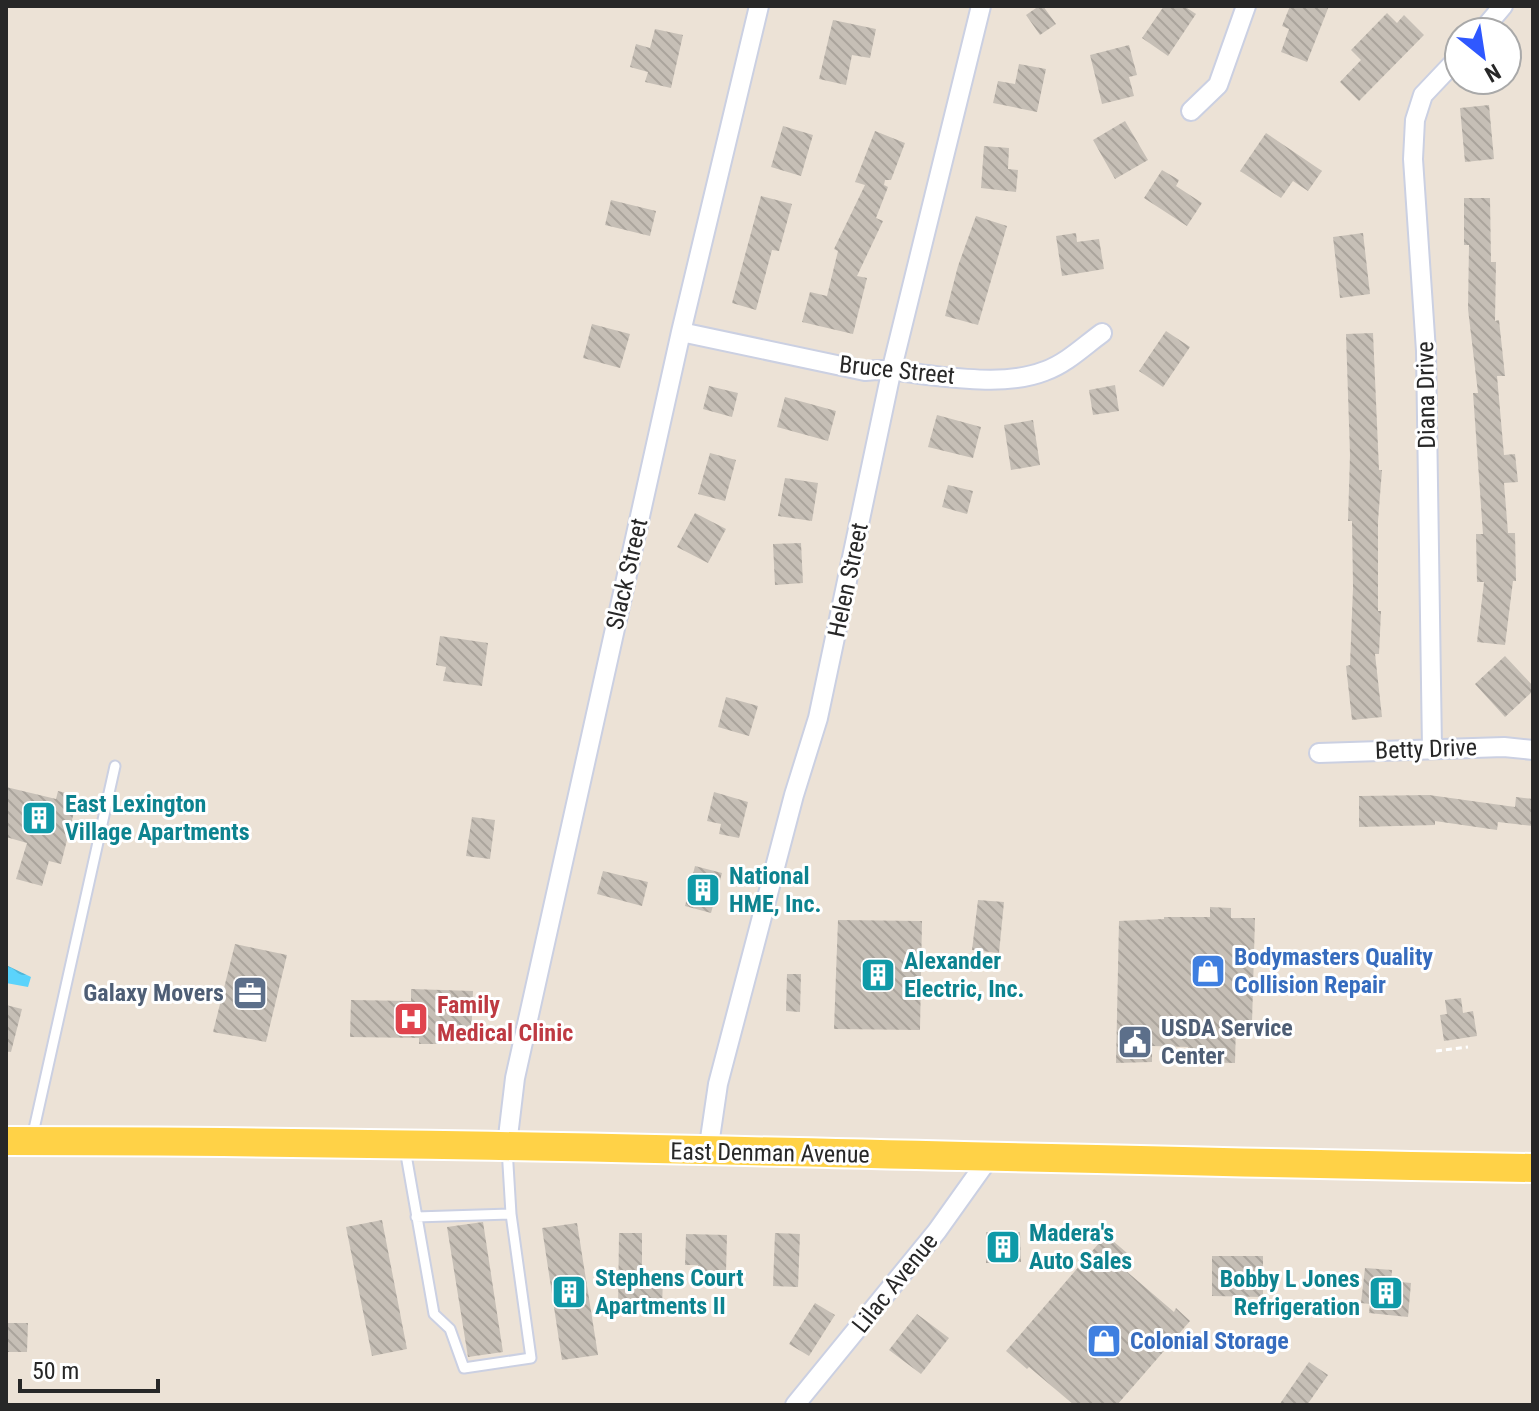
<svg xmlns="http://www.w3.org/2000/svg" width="1539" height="1411" font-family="'Roboto Condensed',sans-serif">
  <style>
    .water { fill: url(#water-waves) }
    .building { fill: url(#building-back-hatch) }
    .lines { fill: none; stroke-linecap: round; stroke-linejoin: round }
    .service-casing { stroke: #cbd0e2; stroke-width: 13 }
    .minor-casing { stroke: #cbd0e2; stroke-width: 22 }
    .primary-casing { stroke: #fff; stroke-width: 32 }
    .path { stroke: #fff; stroke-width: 3; stroke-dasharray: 6 4; stroke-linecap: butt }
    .service { stroke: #fff; stroke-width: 9 }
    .minor { stroke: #fff; stroke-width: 18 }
    .primary { stroke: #ffd247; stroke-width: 28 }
    .labels { text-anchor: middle; stroke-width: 6; stroke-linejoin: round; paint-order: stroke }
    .street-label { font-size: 24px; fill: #272727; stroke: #fff }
    .culture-label { font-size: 24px; font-weight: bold; fill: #0d838f; stroke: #fff; text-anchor: start }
    .shop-label { font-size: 24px; font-weight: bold; fill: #366cbe; stroke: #fff; text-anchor: start }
    .service-label { font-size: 24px; font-weight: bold; fill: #4e5e75; stroke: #fff; text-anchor: end }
    .health-label { font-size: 24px; font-weight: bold; fill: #be3a42; stroke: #fff; text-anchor: start }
  </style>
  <defs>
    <pattern id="water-waves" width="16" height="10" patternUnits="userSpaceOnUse" patternTransform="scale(2)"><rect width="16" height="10" fill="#5bd3fb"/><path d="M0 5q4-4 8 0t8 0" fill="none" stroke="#4fb5d7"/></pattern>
    <pattern id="building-back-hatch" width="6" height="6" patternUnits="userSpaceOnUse" patternTransform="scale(2)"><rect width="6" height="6" fill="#c6bfb6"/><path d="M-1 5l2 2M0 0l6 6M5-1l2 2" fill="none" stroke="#aaa49c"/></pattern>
  </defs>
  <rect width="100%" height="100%" fill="#ece2d6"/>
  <path class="water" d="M6,965L31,977L28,987L6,983Z"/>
  <path class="building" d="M1039,6H1043L1056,24L1040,35L1026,15Z
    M1164,6H1184L1196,14L1168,56L1142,38Z
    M1290,6H1329L1307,62L1281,52L1289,29L1282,26Z
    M1387,13L1397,23L1404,15L1424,35L1359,101L1340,82L1361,60L1351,50Z
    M833,20L876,29L870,58L852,55L846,85L819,79Z
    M655,29L683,35L671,88L645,82L648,72L630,67L636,44L650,48Z
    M1129,45L1137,75L1129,77L1134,96L1102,104L1090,55Z
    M1019,64L1046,69L1037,112L993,103L998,81L1015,84Z
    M1489,105L1494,159L1465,162L1460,108Z
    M1125,121L1148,160L1115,179L1093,140Z
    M783,126L813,135L801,176L771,167Z
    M875,131L905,143L891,180H885L884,185L888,187L876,218L883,221L857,276L867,278L853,334L802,322L810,292L827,296L838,251L834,249L865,185L855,182Z
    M1266,133L1322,171L1308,191L1293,181L1281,198L1240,171Z
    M984,146L1009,148L1008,169L1018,170L1016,192L981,188Z
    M1162,170L1179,180L1176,186L1202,203L1187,226L1144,198Z
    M761,196L792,204L779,251L772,250L756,310L732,303Z
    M1464,198H1490L1491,262H1496L1495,321L1499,320L1505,376H1497L1504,455L1515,454L1518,482L1504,483L1508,533H1515L1516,581H1513L1505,645L1477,642L1484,582H1477L1476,534H1483L1473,393H1478L1468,309L1469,245H1464Z
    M611,200L656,211L650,236L605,225Z
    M976,216L1007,226L978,325L945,316L958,266Z
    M1076,233L1077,242L1099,239L1104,269L1062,276L1056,236Z
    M1363,233L1370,294L1340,298L1333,237Z
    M592,324L630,334L620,368L583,358Z
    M1166,331L1190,347L1163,387L1139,371Z
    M1373,333L1379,470H1382L1378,521V611H1381L1379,654H1375L1382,717L1352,720L1346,666L1350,665L1353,588L1352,521H1348L1350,455L1346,334Z
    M1115,385L1119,411L1093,415L1089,390Z
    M709,386L738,393L732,417L703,409Z
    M785,397L836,411L828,441L777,427Z
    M937,415L981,427L973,458L928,447Z
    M1033,420L1040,465L1011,470L1004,425Z
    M710,453L736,460L725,501L698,494Z
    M785,478L818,483L812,521L778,516Z
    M948,485L973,491L967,514L942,507Z
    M695,513L726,529L708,563L677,547Z
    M801,543L803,583L775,585L773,544Z
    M440,636L488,643L482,686L443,681L446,667L436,665Z
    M1505,656L1533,686V691L1505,717L1475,684Z
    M726,697L758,706L749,736L718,727Z
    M6,787L56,799L58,791L78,796L61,864L49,861L42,886L16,879L27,843L6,837Z
    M714,792L748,802L739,838L719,834L721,824L707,821Z
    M1429,795L1515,807L1516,797L1533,799V826L1498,822L1497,830L1435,821V825L1359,827V796Z
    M472,817L495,820L490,859L466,856Z
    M695,866L722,873L711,913L685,906Z
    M603,871L648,882L642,906L597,894Z
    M978,900L1004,902L999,953L972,950Z
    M1210,907L1231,908V918H1255L1252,1023H1236L1235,1063L1187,1062L1188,1047L1152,1046V1062L1116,1063L1119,921L1164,919V917H1210Z
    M838,920L922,921L920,1030L834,1029Z
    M235,944L287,955L266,1042L213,1032Z
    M787,974H801L800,1012L786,1011Z
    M411,989L473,991L471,1041L446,1040V1044H419V1038L350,1037L351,1000L411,1001Z
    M1461,998L1463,1013L1473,1011L1477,1036L1444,1041L1440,1015L1447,1014L1445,1000Z
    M6,1005L22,1009L11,1052L6,1051Z
    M382,1220L407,1349L372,1356L346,1227Z
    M483,1222L503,1352L468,1357L447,1227Z
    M577,1223L598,1355L562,1360L542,1228Z
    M986,1232H1020L1021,1262L986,1263Z
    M619,1233H642V1276H663L662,1310H618Z
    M775,1233L800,1234L798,1287L773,1286Z
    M686,1234L727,1235L726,1272H698V1265H685Z
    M1106,1235L1127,1253L1118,1264L1174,1312L1176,1308L1190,1321L1117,1405H1074L1029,1367L1027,1369L1006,1351Z
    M1212,1256H1263V1297L1212,1296Z
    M1365,1268L1392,1270L1391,1281L1411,1283L1408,1317L1369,1313L1370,1304L1361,1303Z
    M815,1303L835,1315L809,1356L789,1344Z
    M917,1314L949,1338L921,1374L889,1350Z
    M6,1323H28L27,1352H6Z
    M1309,1362L1328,1375L1307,1405H1279Z"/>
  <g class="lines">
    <g class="service-casing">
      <path id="service" d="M32,1138L115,766
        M405,1149L434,1314L450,1329L464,1368L531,1358L511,1214L507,1148
        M416,1217L511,1214"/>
    </g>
    <g class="minor-casing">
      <path id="minor" d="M1481,32L1503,6
        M1191,111L1218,85L1246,6
        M681,332L865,371C892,368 902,372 927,375C965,379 1009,385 1045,371C1067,363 1084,346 1102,333
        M1432,749L1426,351L1413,159L1415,120L1423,95L1459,57
        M1319,753L1504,747L1533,750
        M507,1145L515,1078L681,332L759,6
        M708,1152L718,1084L794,795L818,718L892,368L981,6
        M795,1405L937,1231L989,1158"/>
    </g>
    <g class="primary-casing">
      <path id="primary" d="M6,1141C515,1141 1024,1160 1533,1168"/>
    </g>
    <path class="path" d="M1436,1051L1468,1047"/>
    <use href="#service" class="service"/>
    <use href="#minor" class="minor"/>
    <use href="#primary" class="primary"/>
  </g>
  <defs>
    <g id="building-square" transform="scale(1.8)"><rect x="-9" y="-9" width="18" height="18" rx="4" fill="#0f9aa8" stroke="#fff"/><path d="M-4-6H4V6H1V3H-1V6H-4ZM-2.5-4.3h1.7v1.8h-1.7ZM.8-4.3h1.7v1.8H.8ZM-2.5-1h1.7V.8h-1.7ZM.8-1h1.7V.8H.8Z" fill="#fff"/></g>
    <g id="shop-square" transform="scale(1.8)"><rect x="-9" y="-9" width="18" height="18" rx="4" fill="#3f7fe0" stroke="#fff"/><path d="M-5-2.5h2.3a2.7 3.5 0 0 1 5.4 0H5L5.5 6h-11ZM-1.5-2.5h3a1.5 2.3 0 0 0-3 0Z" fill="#fff"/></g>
    <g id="office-square" transform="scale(1.8)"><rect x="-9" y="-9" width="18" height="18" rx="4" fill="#5c6f8a" stroke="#fff"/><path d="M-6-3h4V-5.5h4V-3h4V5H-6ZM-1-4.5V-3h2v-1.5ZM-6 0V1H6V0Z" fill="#fff"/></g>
    <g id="hospital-square" transform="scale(1.8)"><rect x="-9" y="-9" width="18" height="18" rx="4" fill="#e0444e" stroke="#fff"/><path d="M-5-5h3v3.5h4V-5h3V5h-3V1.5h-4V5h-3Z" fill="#fff"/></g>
    <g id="civic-square" transform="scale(1.8)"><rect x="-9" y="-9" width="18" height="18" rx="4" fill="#5c6f8a" stroke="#fff"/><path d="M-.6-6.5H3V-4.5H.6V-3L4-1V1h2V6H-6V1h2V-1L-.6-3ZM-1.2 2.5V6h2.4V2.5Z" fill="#fff"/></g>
  </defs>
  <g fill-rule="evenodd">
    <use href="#building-square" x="39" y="818"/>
    <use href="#building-square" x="703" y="890"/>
    <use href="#shop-square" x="1208" y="971"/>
    <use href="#building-square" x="878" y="975"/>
    <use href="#office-square" x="250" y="993"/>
    <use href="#hospital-square" x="411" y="1019"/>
    <use href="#civic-square" x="1135" y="1042"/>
    <use href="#building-square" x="1003" y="1247"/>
    <use href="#building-square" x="569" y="1292"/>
    <use href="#building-square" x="1386" y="1293"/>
    <use href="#shop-square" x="1104" y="1341"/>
  </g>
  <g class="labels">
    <g class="street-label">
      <text transform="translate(897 370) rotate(6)" y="8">Bruce Street</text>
      <text transform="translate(1426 395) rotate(-91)" y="8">Diana Drive</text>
      <text transform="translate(627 574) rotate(-77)" y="8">Slack Street</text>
      <text transform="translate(848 580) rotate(-78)" y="8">Helen Street</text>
      <text transform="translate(1426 749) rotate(-2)" y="8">Betty Drive</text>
      <text transform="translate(770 1153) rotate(1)" y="8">East Denman Avenue</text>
      <text transform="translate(895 1283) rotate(-51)" y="8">Lilac Avenue</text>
    </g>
    <g class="culture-label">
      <text x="65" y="812">East Lexington<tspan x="65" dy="28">Village Apartments</tspan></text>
      <text x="729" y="884">National<tspan x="729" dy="28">HME, Inc.</tspan></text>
      <text x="904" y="969">Alexander<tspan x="904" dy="28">Electric, Inc.</tspan></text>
      <text x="1029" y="1241">Madera's<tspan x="1029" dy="28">Auto Sales</tspan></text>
      <text x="595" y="1286">Stephens Court<tspan x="595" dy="28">Apartments II</tspan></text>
      <text x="1360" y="1287" text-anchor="end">Bobby L Jones<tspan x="1360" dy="28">Refrigeration</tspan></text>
    </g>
    <g class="shop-label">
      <text x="1234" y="965">Bodymasters Quality<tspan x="1234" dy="28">Collision Repair</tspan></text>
      <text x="1130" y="1349">Colonial Storage</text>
    </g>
    <g class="service-label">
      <text x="224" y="1001">Galaxy Movers</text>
      <text x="1161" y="1036" text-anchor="start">USDA Service<tspan x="1161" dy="28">Center</tspan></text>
    </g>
    <g class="health-label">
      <text x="437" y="1013">Family<tspan x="437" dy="28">Medical Clinic</tspan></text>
    </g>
  </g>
  <rect width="1539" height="1411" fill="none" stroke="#272727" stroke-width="16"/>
  <g transform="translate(1483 56) rotate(150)"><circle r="38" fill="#ffffff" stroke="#a9a9a9" stroke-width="2"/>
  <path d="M0-6L14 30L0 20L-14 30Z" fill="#2f58ff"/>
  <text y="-12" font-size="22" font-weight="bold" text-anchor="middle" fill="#272727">N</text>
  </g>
  <path d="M20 1379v12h138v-12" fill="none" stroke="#272727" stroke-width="4"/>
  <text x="32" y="1379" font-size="24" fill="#272727" stroke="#ffffff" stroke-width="6" paint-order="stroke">50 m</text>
</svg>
